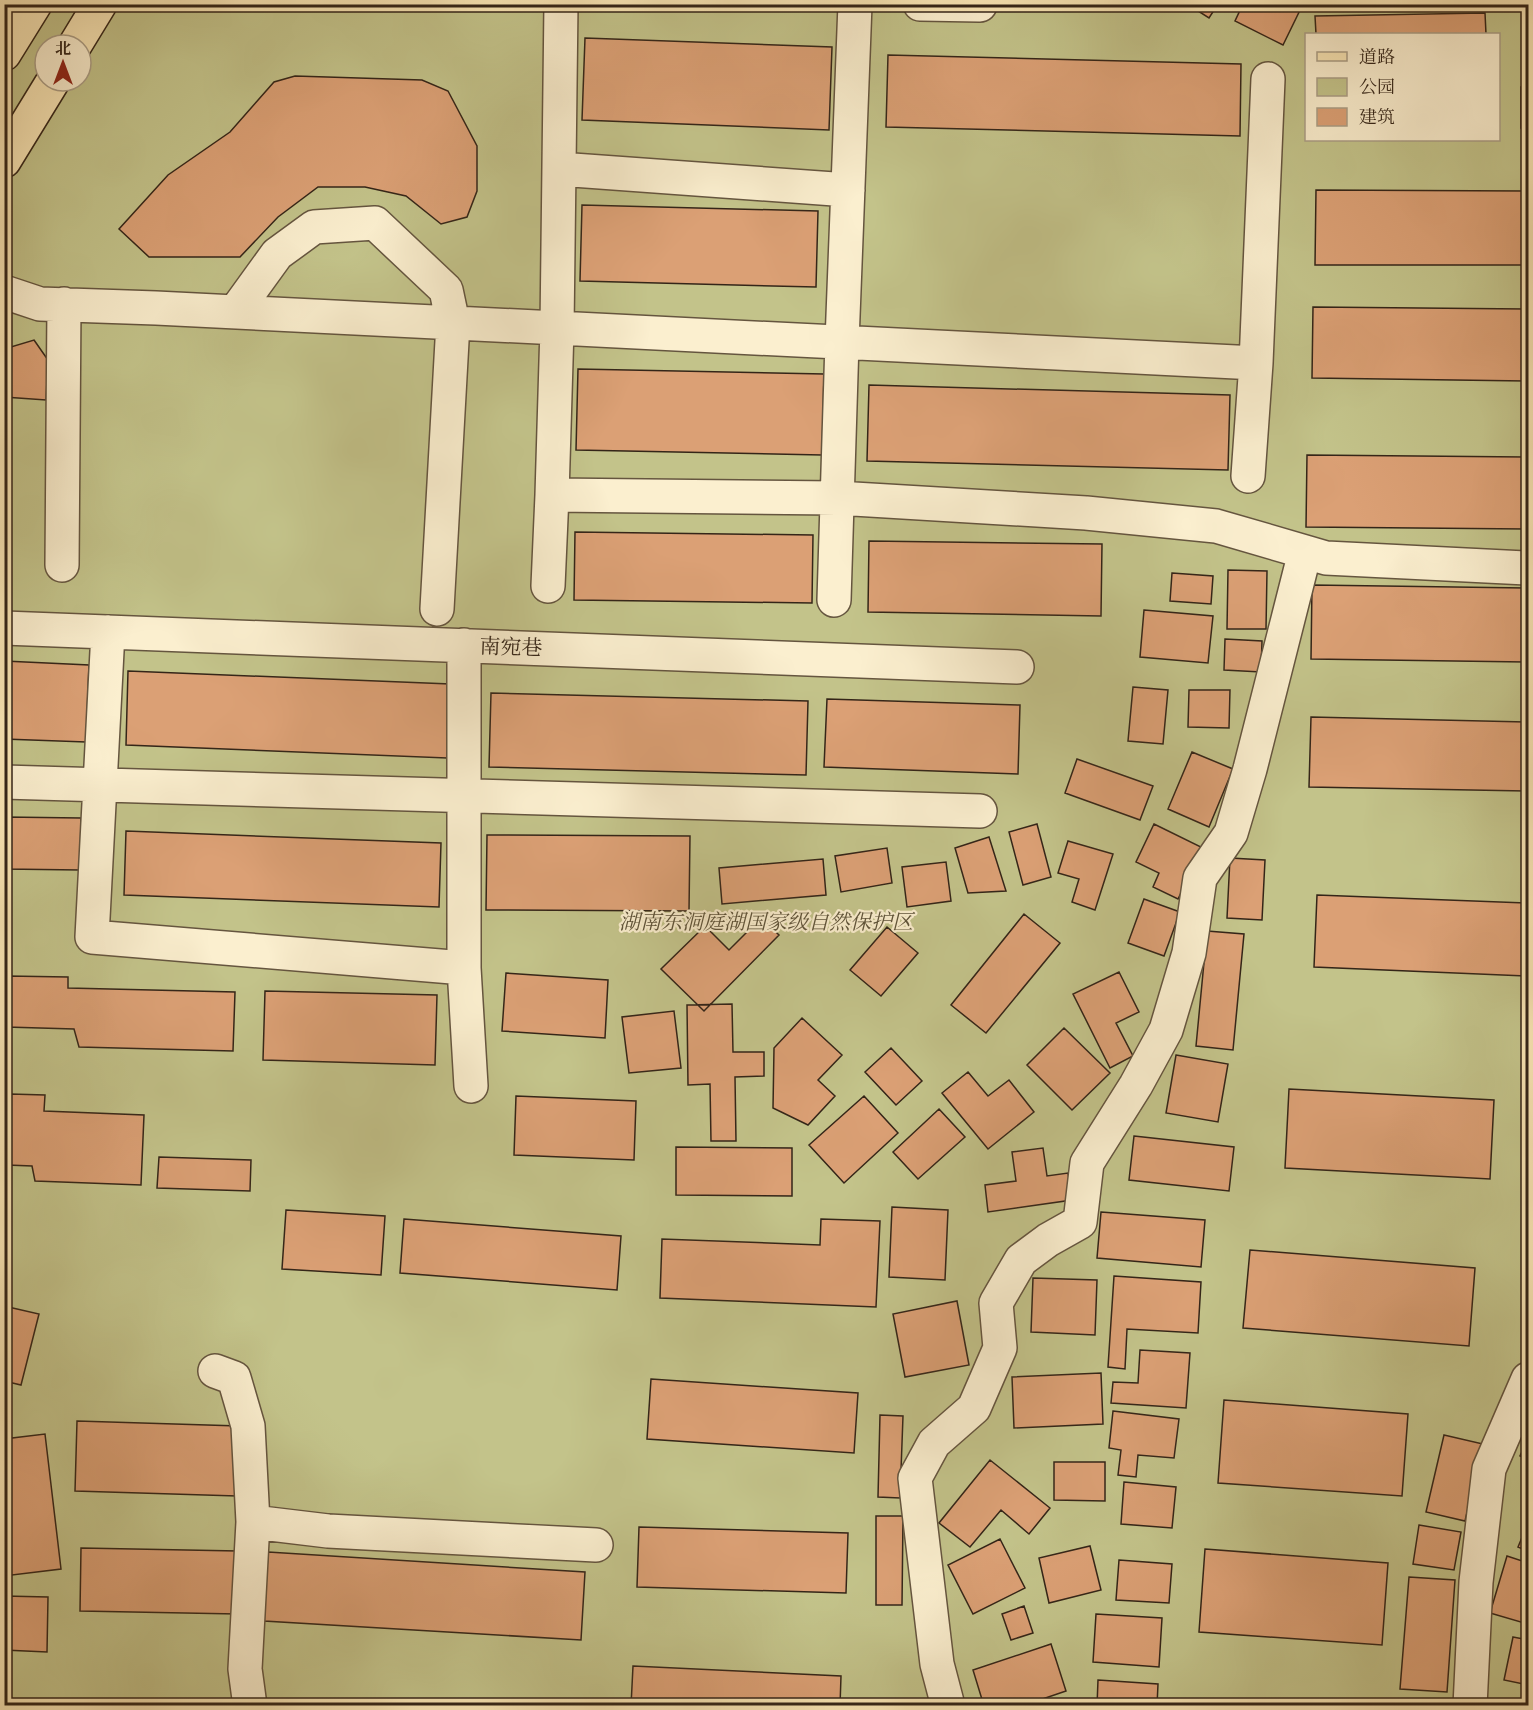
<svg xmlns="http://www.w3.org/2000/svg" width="1533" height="1710" font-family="'Sorts Mill Goudy','Noto Serif SC',serif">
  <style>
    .green { fill: #c3c38a; stroke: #7c7451; stroke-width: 1.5; fill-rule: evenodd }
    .building { fill: #dba075; stroke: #342518; stroke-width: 1.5 }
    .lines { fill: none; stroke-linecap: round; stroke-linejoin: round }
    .minor-casing { stroke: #65553f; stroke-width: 36 }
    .major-casing { stroke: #342518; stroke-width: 36 }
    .minor { stroke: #fbefcf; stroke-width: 33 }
    .major { stroke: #f9e6b5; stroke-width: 33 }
    .labels { text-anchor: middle; stroke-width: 4.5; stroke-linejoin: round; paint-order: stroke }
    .street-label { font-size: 21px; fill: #342518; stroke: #fbefcf }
    .park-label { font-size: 21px; font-style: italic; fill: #5f543a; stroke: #fbefcf }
  </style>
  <rect width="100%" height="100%" fill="#f9e6b5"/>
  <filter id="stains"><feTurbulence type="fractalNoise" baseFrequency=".00333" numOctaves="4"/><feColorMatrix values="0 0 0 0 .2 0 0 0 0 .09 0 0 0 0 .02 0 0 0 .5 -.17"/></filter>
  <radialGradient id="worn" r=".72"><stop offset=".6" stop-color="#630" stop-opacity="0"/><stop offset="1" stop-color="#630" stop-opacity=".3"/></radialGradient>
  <path class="green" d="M5,5H1528V1705L5,1706ZM1306,34H1498V140H1306ZM45,45H81V81H45Z"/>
  <path class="building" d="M1187,4H1218L1209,18Z
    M1243,4H1303L1283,45L1235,21Z
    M1485,13L1486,34H1316L1315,16Z
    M1523,18H1528V58H1525Z
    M585,38L832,47L829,130L582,120Z
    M888,55L1241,64L1240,136L886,127Z
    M295,76L422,80L448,91L477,146V191L467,217L441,224L406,196L365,187H318L278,217L240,257H149L119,229L168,175L230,132L274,82Z
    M1521,87H1528V128H1521Z
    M1316,190L1528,191V265H1315Z
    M582,205L818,211L816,287L580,281Z
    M1313,307L1528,309V381L1312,378Z
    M34,340L48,360L46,400L4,397V349Z
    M578,369L824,374L822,455L576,450Z
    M869,385L1230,395L1228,470L867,461Z
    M1307,455L1528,457V529L1306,527Z
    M575,532L813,535L812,603L574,600Z
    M869,541L1102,544L1101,616L868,612Z
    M1228,570L1267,571L1266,629H1227Z
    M1172,573L1213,576L1211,604L1170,601Z
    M1312,585L1528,588V662L1311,659Z
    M1144,610L1213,616L1208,663L1140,657Z
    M1225,639L1262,641L1261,672L1224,670Z
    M4,661L89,665L86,742L4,739Z
    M128,671L450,684L447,758L126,745Z
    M1133,687L1168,690L1163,744L1128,741Z
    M1189,690H1230L1229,728L1188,727Z
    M491,693L808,701L806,775L489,767Z
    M827,699L1020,705L1018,774L824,767Z
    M1311,717L1528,722V791L1309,787Z
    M1192,752L1233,769L1209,827L1168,809Z
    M1077,759L1153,786L1140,820L1065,793Z
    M4,817L81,818L80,870L4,869Z
    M1037,824L1051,877L1023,885L1009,832Z
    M1154,824L1203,848L1178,899L1153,887L1159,873L1136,862Z
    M126,831L441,843L439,907L124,895Z
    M487,835L690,836L689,911L486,910Z
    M989,837L1006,891L968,893L955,848Z
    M1068,841L1113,854L1095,910L1072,902L1079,879L1058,873Z
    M887,848L892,883L841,892L835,856Z
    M1230,858L1265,860L1262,920L1227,918Z
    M823,859L826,895L722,904L719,868Z
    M946,862L951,901L907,907L902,867Z
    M1317,895L1528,903V976L1314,967Z
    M1144,899L1180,912L1164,956L1128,943Z
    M1024,914L1060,943L986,1033L951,1005Z
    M761,918L779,935L704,1011L661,969L705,926L729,950Z
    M887,927L918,953L881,996L850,970Z
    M1207,931L1244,934L1233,1050L1196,1046Z
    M1119,972L1139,1012L1116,1023L1133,1056L1110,1068L1073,994Z
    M506,973L608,980L605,1038L502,1031Z
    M7,976L68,977V988L235,992L233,1051L79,1047L74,1029L6,1027Z
    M265,991L437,995L435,1065L263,1060Z
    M732,1004L733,1052H764V1076L735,1077L736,1141H711L710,1084L688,1085L687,1005Z
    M674,1011L681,1068L629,1073L622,1017Z
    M802,1018L842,1055L818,1080L835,1096L808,1125L773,1108L774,1048Z
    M1064,1028L1110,1073L1072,1110L1027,1065Z
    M891,1048L922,1081L896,1105L865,1072Z
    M1176,1055L1228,1064L1218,1122L1166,1113Z
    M968,1072L988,1096L1009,1080L1034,1112L988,1149L942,1093Z
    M1289,1089L1494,1100L1490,1179L1285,1168Z
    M10,1094L45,1095L44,1111L144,1115L141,1185L35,1181L32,1166L7,1165Z
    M516,1096L636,1101L634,1160L514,1155Z
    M864,1096L898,1133L844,1183L809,1145Z
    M939,1109L965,1137L918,1179L893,1152Z
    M1134,1136L1234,1147L1229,1191L1129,1180Z
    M676,1147L792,1148V1196L676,1195Z
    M1043,1148L1047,1176L1068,1173L1072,1200L988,1212L985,1185L1016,1181L1012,1152Z
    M159,1157L251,1160L250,1191L157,1188Z
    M892,1207L948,1210L945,1280L889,1277Z
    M286,1210L385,1216L381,1275L282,1269Z
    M1101,1212L1205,1220L1201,1267L1097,1258Z
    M404,1219L621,1236L617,1290L400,1273Z
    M821,1219L880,1221L876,1307L660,1298L662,1239L820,1245Z
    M1250,1250L1475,1268L1469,1346L1243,1328Z
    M1114,1276L1201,1282L1198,1333L1127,1329L1125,1369L1108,1367Z
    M1033,1278L1097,1280L1095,1335L1031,1332Z
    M957,1301L969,1365L905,1377L893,1314Z
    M4,1306L39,1314L21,1385L4,1381Z
    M1140,1350L1190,1353L1186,1408L1111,1403L1113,1382L1138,1383Z
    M1101,1373L1103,1424L1014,1428L1012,1377Z
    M651,1379L858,1393L854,1453L647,1439Z
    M1224,1400L1408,1414L1402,1496L1218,1483Z
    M1113,1411L1179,1419L1174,1458L1138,1455L1136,1477L1118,1475L1121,1450L1109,1448Z
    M880,1415L903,1416L900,1498L878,1497Z
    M77,1421L239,1426L237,1496L75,1491Z
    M45,1434L61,1569L4,1576V1439Z
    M1444,1435L1483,1444L1465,1521L1426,1512Z
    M1528,1439V1460L1520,1456Z
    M990,1460L1050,1508L1029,1534L1001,1510L970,1547L939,1523Z
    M1054,1462H1105V1501L1054,1500Z
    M1124,1482L1176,1487L1172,1528L1121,1524Z
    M876,1516H903L902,1605H876Z
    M1528,1523V1551L1518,1547Z
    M1419,1525L1461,1532L1454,1570L1413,1564Z
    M639,1527L848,1533L846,1593L637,1587Z
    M1000,1539L1025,1588L973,1614L948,1565Z
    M1090,1546L1101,1590L1049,1603L1039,1558Z
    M81,1548L238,1551L237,1614L80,1611Z
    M1205,1549L1388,1563L1382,1645L1199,1632Z
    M268,1552L585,1572L581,1640L264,1621Z
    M1507,1556L1528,1563V1624L1490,1613Z
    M1119,1560L1172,1564L1169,1603L1116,1600Z
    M1409,1577L1455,1580L1447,1692L1400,1689Z
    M4,1596L48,1597L47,1652L4,1650Z
    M1024,1606L1033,1633L1011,1640L1002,1614Z
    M1096,1614L1162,1618L1159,1667L1093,1662Z
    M1513,1637L1528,1640V1685L1504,1680Z
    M1051,1644L1066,1691L1022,1706H984L973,1670Z
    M633,1666L841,1676L840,1706H631Z
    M1098,1680L1158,1684L1157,1706H1097Z
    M1446,1702V1706H1407V1704Z"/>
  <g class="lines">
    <g class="minor-casing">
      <path id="minor" d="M561,4L557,328L552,495L837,498L1086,513L1216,526L1326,558L1528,568
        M920,4L980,5
        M559,169L848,190
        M4,292L40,304L156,308L1256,363L1268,79
        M235,312L277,254L314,227L375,223L446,290L453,323L437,609
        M1248,476L1256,363
        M62,565L64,304
        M548,586L552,495
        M834,600L842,342L855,4
        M4,628L1017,667
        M108,632L92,937L464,968L471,1086
        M4,782L980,811
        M464,968V645
        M215,1371L234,1378L248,1426L253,1522L245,1669L250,1706
        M253,1522L328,1531L596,1545
        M948,1706L937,1664L915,1478L934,1443L974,1408L1000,1348L996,1303L1021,1260L1048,1240L1080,1222L1087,1163L1136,1085L1166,1030L1189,953L1200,878L1231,833L1250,769L1305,552
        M1470,1706L1476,1582L1489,1469L1528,1379"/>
    </g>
    <g class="major-casing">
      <path id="major" d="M75,45L100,4
        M4,54L35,4
        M4,161L53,81"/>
    </g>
    <use href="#minor" class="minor"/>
    <use href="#major" class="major"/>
  </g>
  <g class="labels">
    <g class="street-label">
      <text transform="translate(511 647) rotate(2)" y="7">南宛巷</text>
    </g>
    <g class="park-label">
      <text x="766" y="929">湖南东洞庭湖国家级自然保护区</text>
    </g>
  </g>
  <rect width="1533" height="1710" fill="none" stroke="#f9e6b5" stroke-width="24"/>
  <rect x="6" y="6" width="1521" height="1698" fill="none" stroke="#342518" stroke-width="3"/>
  <rect x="12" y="12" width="1509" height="1686" fill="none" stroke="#342518" stroke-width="1.5"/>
  <rect x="1305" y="33" width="195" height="108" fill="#fbefcf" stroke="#ab9e86" stroke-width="1.5"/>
  <rect x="1317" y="52" width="30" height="9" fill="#f9e6b5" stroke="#ab9e86" stroke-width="1.5"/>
  <text x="1359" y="63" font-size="18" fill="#342518">道路</text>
  <rect x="1317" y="78" width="30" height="18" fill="#c3c38a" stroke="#ab9e86" stroke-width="1.5"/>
  <text x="1359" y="93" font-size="18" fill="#342518">公园</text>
  <rect x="1317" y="108" width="30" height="18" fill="#dba075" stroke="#ab9e86" stroke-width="1.5"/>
  <text x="1359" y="123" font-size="18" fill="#342518">建筑</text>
  <g transform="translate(63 63)"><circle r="28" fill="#fbefcf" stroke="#ab9e86" stroke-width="1.5"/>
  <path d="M0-4.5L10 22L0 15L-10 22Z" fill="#8f2418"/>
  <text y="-9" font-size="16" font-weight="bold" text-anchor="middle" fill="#342518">北</text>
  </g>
  <rect width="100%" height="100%" filter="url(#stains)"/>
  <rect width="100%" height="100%" fill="url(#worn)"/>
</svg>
